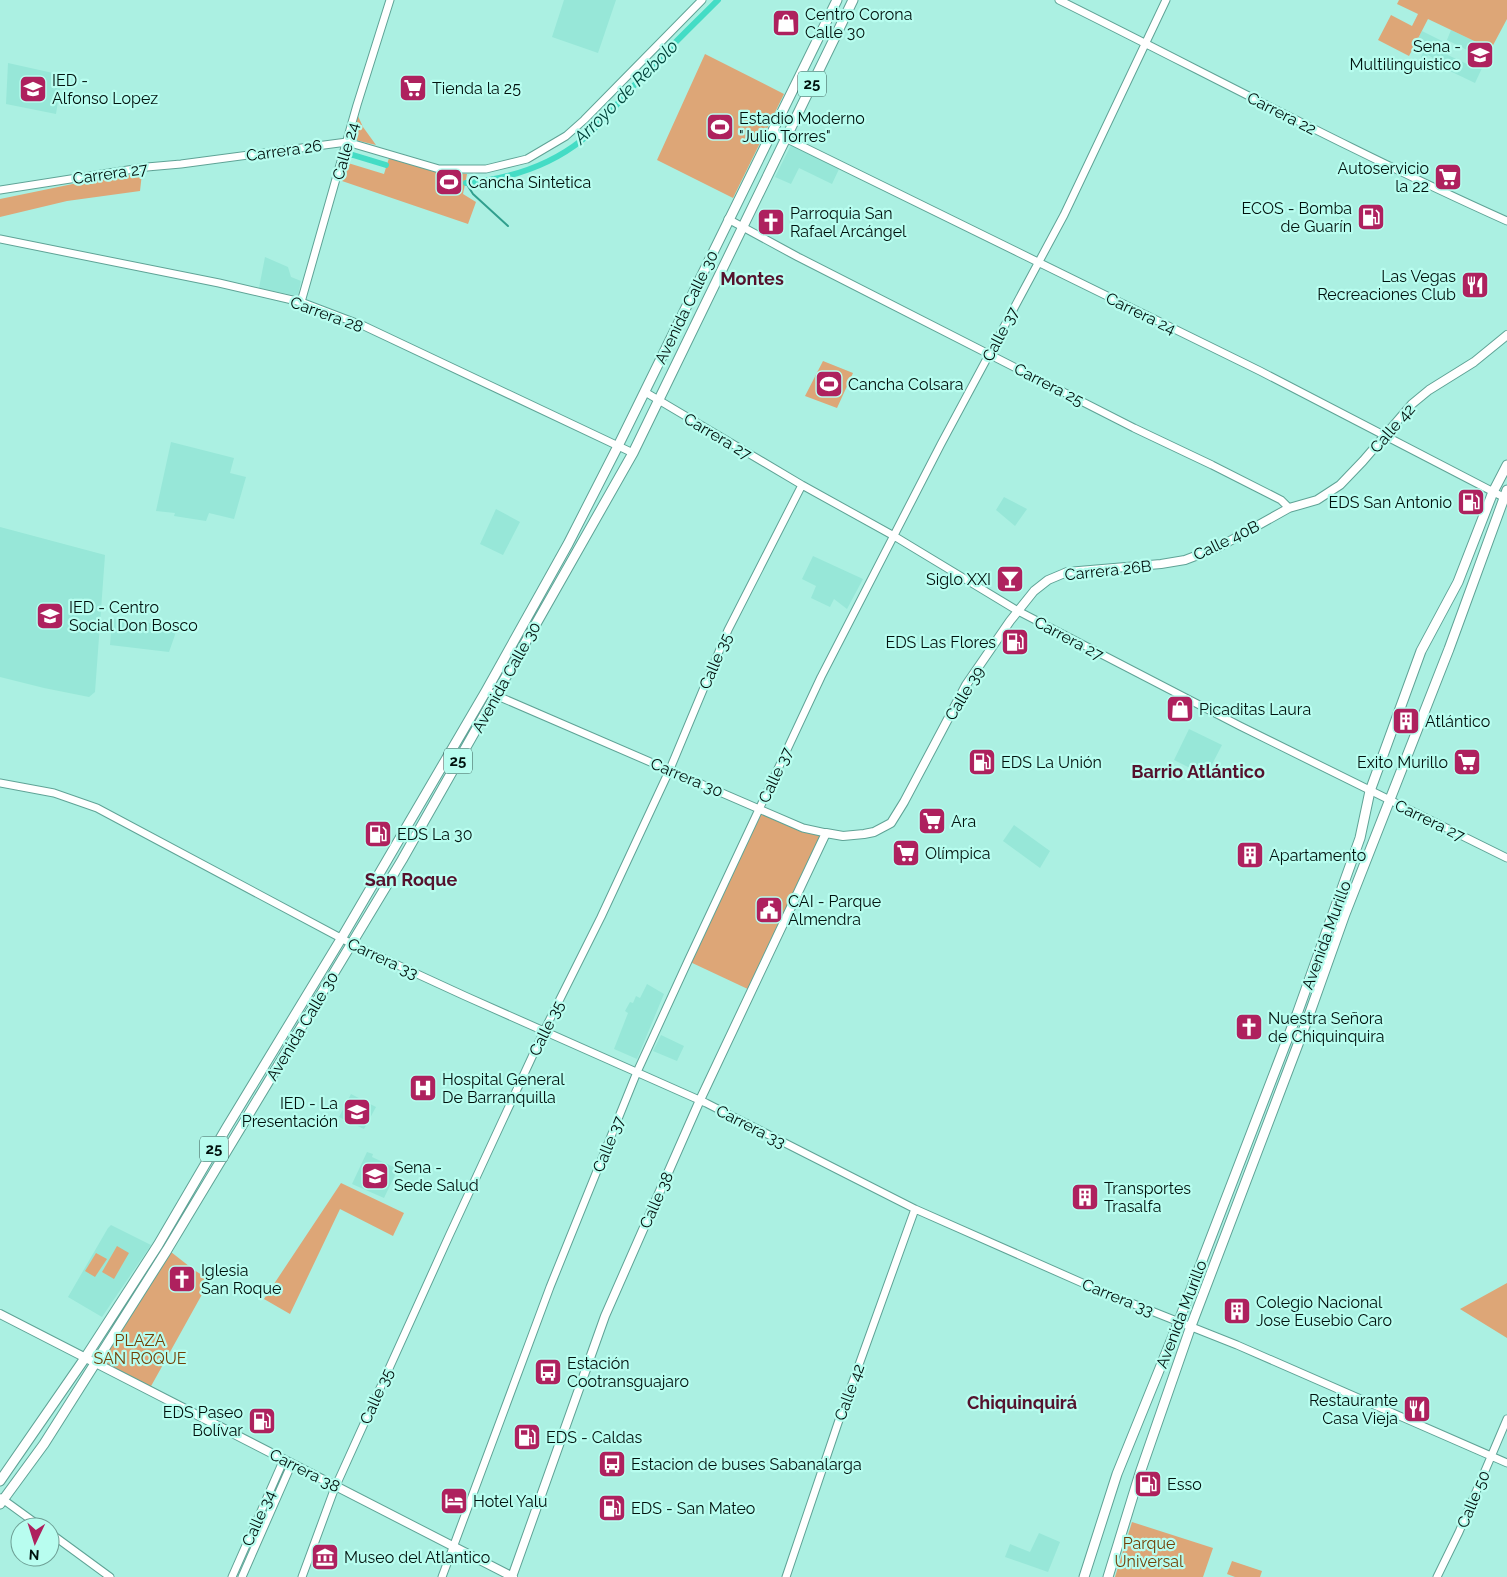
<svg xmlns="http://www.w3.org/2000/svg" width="1507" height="1577" font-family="Raleway,sans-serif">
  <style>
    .built { fill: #97e7d8 }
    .green { fill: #dda677 }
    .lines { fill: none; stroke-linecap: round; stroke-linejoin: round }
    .stream { stroke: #309f8e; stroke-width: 2 }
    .canal { stroke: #44dcc5; stroke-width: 6 }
    .tertiary-casing { stroke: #5fa396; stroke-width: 9 }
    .secondary-casing { stroke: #5fa396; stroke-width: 10 }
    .primary-casing { stroke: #5fa396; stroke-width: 11 }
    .trunk-casing { stroke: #5fa396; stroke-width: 11 }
    .tertiary { stroke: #fff; stroke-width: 7 }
    .secondary { stroke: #fff; stroke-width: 8 }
    .primary { stroke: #fff; stroke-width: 9 }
    .trunk { stroke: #fff; stroke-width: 9 }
    .labels { text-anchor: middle; stroke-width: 4.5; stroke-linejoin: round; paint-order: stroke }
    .shield { fill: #b8fdef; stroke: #375852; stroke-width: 1 }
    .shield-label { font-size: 15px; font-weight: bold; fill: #00120e }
    .poi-label { font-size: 16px; fill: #00120e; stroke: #b8fdef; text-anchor: start }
    .street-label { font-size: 16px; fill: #00120e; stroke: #b8fdef }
    .park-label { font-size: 16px; fill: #734006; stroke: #b8fdef }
    .water-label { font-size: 18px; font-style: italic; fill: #00443b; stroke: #b8fdef }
    .neighbourhood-label { font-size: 18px; font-weight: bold; fill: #55122d; stroke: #b8fdef }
  </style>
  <rect width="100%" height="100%" fill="#abf0e2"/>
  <path class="built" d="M564,0H616L598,53L552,37Z
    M1451,30L1491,49L1475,83L1431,62L1433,58L1428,55L1425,60L1421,57L1423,53L1413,48L1422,31L1442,41L1437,50L1467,64L1473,53L1447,40Z
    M8,63L62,75L56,114L6,104Z
    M791,145L839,169L832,184L799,168L791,184L775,177Z
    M265,257L288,267L291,277L301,281L298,296L259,288Z
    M171,442L234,458L230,473L246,477L234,519L209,513L206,521L174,516L175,513L156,511Z
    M1004,497L1027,509L1015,526L996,510Z
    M496,509L520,522L503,555L480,544Z
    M0,527L105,555L95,692L89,697L44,688L0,677Z
    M813,556L863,579L847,609L834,599L830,607L811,598L816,586L802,579Z
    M112,619L159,624L176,632L169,652L110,645Z
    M1189,729L1222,745L1206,776L1174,760Z
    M1014,825L1050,851L1040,868L1003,841Z
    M647,984L664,994L637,1059L614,1049L628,1013L625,1011L630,1002L633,1003L636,996L640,998Z
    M661,1035L684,1046L677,1061L653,1051Z
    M351,1094L376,1107L364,1129L339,1117Z
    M367,1152L373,1154L372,1157L398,1169L384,1198L352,1184Z
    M111,1225L151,1245L102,1317L68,1297L108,1228Z
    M1039,1533L1060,1542L1048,1572L1005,1557L1010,1544L1030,1552Z"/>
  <path class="green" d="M1399,0H1507V19L1491,49L1428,19L1409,56L1378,40L1391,15L1412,26L1418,14L1397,4Z
    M705,54L784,94L733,198L657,160Z
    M358,116L363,127L376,145L351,139Z
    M389,158L432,171L467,174L463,194L476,202L468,224L342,181L348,163L384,174Z
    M142,173L140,191L67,201L0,217V199L92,180Z
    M823,361L853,373L837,408L805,396Z
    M759,808L826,833L752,991L688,961Z
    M341,1183L404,1213L393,1236L340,1209L290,1314L264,1299Z
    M117,1246L129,1253L114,1279L102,1272Z
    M171,1252L194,1270L210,1280L150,1388L98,1361Z
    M96,1253L107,1259L95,1277L85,1271Z
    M1507,1283V1338L1460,1309Z
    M1132,1522L1213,1548L1203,1577H1115Z
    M1232,1561L1262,1571L1260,1577H1235L1227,1574Z"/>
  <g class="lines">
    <path class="stream" d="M466,183L473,194L508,226"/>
    <path class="canal" d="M341,154L353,155L386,165
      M466,183C508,179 548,167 582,140C603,122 621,99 640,79C665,52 692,26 718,0"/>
    <g class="tertiary-casing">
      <path id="tertiary" d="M1059,0C1208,74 1355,153 1507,221
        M773,132L1260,371L1507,499
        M0,190L147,167L181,164L347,142L439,169H486L527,159L566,136L584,120L702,0
        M728,219L798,257L1134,428L1212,465L1281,500L1289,508
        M0,239L219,283L301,302L364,326L633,453
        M301,302L357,105L390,0
        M645,392L802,485L894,536L1018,611L1240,726L1507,858
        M486,691L803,828L826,833
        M0,783L54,793L97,808L352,944L465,996L706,1103L915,1209L1096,1289L1237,1345L1507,1463
        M1,1498L41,1527
        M50,1533L110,1577
        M232,1577L284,1459
        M242,1577L292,1463
        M302,1577L334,1490L449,1236L544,1031L601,917L670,769L728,630L802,485
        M442,1577L550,1287L637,1072L688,961L821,677L941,444L1064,215L1166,0
        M786,1577L838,1423L915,1209
        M1437,1577L1459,1532L1507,1419"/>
    </g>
    <g class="secondary-casing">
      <path id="secondary" d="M0,1314L513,1577
        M512,1577L605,1316L700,1100L826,833L843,836L864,834L874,832L891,823L904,802L966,685L1010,621L1034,591L1048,580L1067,572L1161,564L1185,560L1219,547L1289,508L1317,500L1340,485L1363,461L1412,404L1429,390L1474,362L1507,335"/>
    </g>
    <g class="primary-casing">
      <path id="primary" d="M1084,1577L1117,1474L1175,1331L1297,1014L1360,838L1370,791L1421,651L1458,582L1493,492L1507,465
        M1108,1577L1140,1473L1191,1326L1308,1018L1345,914L1449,649L1507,490"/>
    </g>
    <g class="trunk-casing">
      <path id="trunk" d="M0,1481L85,1358L158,1245L227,1127L341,939L486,691L568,544L618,446L837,0
        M0,1504L44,1444L167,1250L402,860L633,453L853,0"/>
    </g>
    <use href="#tertiary" class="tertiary"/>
    <use href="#secondary" class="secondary"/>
    <use href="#primary" class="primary"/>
    <use href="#trunk" class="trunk"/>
  </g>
  <defs>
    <g id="shop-square" transform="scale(1.4375)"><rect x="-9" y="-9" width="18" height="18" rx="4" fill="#ae215e" stroke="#b8fdef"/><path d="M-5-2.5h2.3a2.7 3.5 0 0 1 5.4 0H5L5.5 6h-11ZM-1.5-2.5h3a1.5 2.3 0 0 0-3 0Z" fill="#fff"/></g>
    <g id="university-square" transform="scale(1.4375)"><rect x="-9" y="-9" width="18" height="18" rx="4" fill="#ae215e" stroke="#b8fdef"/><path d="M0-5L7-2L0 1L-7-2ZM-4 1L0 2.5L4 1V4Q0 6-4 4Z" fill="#fff"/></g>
    <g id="supermarket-square" transform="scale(1.4375)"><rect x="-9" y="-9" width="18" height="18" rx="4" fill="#ae215e" stroke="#b8fdef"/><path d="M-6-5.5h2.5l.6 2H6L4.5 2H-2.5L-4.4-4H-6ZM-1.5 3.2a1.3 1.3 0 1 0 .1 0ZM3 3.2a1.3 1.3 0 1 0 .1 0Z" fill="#fff"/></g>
    <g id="school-square" transform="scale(1.4375)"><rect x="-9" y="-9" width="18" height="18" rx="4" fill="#ae215e" stroke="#b8fdef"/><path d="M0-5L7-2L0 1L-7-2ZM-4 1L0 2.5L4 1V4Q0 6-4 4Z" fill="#fff"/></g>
    <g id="stadium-square" transform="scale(1.4375)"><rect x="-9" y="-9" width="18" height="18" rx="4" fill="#ae215e" stroke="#b8fdef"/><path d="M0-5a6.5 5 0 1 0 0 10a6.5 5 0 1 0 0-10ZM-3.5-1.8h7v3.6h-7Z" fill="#fff"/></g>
    <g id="fuel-square" transform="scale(1.4375)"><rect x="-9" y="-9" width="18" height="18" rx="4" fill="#ae215e" stroke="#b8fdef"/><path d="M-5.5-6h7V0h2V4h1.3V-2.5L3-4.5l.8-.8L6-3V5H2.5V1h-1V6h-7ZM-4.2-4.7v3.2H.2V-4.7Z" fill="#fff"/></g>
    <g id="church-square" transform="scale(1.4375)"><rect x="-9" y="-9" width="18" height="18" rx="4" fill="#ae215e" stroke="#b8fdef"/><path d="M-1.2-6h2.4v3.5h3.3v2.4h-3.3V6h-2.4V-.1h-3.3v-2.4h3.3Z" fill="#fff"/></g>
    <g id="restaurant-square" transform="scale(1.4375)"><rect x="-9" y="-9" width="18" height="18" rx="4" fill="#ae215e" stroke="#b8fdef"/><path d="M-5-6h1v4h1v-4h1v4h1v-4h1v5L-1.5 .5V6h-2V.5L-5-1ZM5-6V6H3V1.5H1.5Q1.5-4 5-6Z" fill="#fff"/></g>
    <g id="bar-square" transform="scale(1.4375)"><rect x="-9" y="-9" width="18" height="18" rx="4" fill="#ae215e" stroke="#b8fdef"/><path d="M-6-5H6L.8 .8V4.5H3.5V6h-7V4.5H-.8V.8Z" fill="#fff"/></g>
    <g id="building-square" transform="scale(1.4375)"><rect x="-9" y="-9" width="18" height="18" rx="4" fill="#ae215e" stroke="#b8fdef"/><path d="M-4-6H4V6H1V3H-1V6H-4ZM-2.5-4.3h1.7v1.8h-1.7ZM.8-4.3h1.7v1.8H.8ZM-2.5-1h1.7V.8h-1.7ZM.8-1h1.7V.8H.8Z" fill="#fff"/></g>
    <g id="civic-square" transform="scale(1.4375)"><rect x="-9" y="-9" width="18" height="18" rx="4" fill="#ae215e" stroke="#b8fdef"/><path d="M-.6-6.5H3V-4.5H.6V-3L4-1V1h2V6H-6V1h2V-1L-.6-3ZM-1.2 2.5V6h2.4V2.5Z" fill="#fff"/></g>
    <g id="hospital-square" transform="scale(1.4375)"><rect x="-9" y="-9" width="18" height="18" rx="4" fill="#ae215e" stroke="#b8fdef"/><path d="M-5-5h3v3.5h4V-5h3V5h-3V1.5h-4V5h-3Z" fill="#fff"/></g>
    <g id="bus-square" transform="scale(1.4375)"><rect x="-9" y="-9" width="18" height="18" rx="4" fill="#ae215e" stroke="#b8fdef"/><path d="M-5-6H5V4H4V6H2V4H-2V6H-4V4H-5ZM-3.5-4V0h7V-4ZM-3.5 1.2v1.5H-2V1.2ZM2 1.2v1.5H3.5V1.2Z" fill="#fff"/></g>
    <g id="hotel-square" transform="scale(1.4375)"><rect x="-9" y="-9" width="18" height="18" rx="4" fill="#ae215e" stroke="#b8fdef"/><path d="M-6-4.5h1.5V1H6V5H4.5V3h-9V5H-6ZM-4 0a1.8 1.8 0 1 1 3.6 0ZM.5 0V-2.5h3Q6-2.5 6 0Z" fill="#fff"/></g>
    <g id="museum-square" transform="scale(1.4375)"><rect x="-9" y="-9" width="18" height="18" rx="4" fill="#ae215e" stroke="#b8fdef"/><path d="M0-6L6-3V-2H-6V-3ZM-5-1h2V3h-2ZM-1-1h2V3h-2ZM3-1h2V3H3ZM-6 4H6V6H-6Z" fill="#fff"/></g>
  </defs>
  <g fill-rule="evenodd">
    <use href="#shop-square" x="786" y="23"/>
    <use href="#university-square" x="1480" y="55"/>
    <use href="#supermarket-square" x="413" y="88"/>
    <use href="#school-square" x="33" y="89"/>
    <use href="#stadium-square" x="720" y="127"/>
    <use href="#supermarket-square" x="1448" y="177"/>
    <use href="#stadium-square" x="449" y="182"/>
    <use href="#fuel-square" x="1371" y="217"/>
    <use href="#church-square" x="771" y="222"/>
    <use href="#restaurant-square" x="1475" y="285"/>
    <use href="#stadium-square" x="829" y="384"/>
    <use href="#fuel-square" x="1471" y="502"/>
    <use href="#bar-square" x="1010" y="579"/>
    <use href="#school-square" x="50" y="616"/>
    <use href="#fuel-square" x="1015" y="642"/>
    <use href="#shop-square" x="1180" y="709"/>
    <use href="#building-square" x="1406" y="721"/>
    <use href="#fuel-square" x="982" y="762"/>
    <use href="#supermarket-square" x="1467" y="762"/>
    <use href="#supermarket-square" x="932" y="821"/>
    <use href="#fuel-square" x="378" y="834"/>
    <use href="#supermarket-square" x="906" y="853"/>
    <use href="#building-square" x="1250" y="855"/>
    <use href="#civic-square" x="769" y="910"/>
    <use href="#church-square" x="1249" y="1027"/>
    <use href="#hospital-square" x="423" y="1088"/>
    <use href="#school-square" x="357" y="1112"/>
    <use href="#university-square" x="375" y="1176"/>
    <use href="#building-square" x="1085" y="1197"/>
    <use href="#church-square" x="182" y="1279"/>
    <use href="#building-square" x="1237" y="1311"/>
    <use href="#bus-square" x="548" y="1372"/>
    <use href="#restaurant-square" x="1417" y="1409"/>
    <use href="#fuel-square" x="262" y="1421"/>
    <use href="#fuel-square" x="527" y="1437"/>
    <use href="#bus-square" x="612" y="1464"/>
    <use href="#fuel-square" x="1148" y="1484"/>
    <use href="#hotel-square" x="454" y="1501"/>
    <use href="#fuel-square" x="612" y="1508"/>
    <use href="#museum-square" x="325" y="1557"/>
  </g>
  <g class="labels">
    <g class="shield">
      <rect x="798" y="71.5" width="28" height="25" rx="4"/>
      <rect x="444" y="748.5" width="28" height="25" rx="4"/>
      <rect x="200" y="1136.5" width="28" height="25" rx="4"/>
    </g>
    <g class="shield-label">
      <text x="812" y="89">25</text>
      <text x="458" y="766">25</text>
      <text x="214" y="1154">25</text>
    </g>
    <g class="poi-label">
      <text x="805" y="20">Centro Corona<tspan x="805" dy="18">Calle 30</tspan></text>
      <text x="1461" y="52" text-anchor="end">Sena -<tspan x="1461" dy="18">Multilinguistico</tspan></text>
      <text x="52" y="86">IED -<tspan x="52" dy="18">Alfonso Lopez</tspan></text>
      <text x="432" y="94">Tienda la 25</text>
      <text x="739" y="124">Estadio Moderno<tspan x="739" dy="18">"Julio Torres"</tspan></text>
      <text x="1429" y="174" text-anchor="end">Autoservicio<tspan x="1429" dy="18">la 22</tspan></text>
      <text x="468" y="188">Cancha Sintetica</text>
      <text x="1352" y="214" text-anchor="end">ECOS - Bomba<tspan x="1352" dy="18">de Guarín</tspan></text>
      <text x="790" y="219">Parroquia San<tspan x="790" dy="18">Rafael Arcángel</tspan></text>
      <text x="1456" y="282" text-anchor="end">Las Vegas<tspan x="1456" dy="18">Recreaciones Club</tspan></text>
      <text x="848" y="390">Cancha Colsara</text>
      <text x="1452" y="508" text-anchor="end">EDS San Antonio</text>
      <text x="991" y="585" text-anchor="end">Siglo XXI</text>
      <text x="69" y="613">IED - Centro<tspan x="69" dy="18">Social Don Bosco</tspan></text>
      <text x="996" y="648" text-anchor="end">EDS Las Flores</text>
      <text x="1199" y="715">Picaditas Laura</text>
      <text x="1425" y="727">Atlántico</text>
      <text x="1001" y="768">EDS La Unión</text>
      <text x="1448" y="768" text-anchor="end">Exito Murillo</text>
      <text x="951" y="827">Ara</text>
      <text x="397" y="840">EDS La 30</text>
      <text x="925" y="859">Olímpica</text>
      <text x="1269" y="861">Apartamento</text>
      <text x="788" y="907">CAI - Parque<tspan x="788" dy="18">Almendra</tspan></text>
      <text x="1268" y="1024">Nuestra Señora<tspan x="1268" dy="18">de Chiquinquira</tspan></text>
      <text x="442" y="1085">Hospital General<tspan x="442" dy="18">De Barranquilla</tspan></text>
      <text x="338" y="1109" text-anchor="end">IED - La<tspan x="338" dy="18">Presentación</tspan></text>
      <text x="394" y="1173">Sena -<tspan x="394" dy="18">Sede Salud</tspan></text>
      <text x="1104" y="1194">Transportes<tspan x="1104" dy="18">Trasalfa</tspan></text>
      <text x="201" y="1276">Iglesia<tspan x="201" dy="18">San Roque</tspan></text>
      <text x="1256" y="1308">Colegio Nacional<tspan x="1256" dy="18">Jose Eusebio Caro</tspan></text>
      <text x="567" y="1369">Estación<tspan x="567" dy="18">Cootransguajaro</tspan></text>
      <text x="1398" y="1406" text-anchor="end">Restaurante<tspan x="1398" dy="18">Casa Vieja</tspan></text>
      <text x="243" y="1418" text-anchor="end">EDS Paseo<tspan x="243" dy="18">Bolívar</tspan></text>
      <text x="546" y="1443">EDS - Caldas</text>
      <text x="631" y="1470">Estacion de buses Sabanalarga</text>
      <text x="1167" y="1490">Esso</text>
      <text x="473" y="1507">Hotel Yalu</text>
      <text x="631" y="1514">EDS - San Mateo</text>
      <text x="344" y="1563">Museo del Atlantico</text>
    </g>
    <g class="street-label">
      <text transform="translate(1282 113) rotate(27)" y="6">Carrera 22</text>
      <text transform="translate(284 150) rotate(-8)" y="6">Carrera 26</text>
      <text transform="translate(345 151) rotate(-74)" y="6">Calle 24</text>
      <text transform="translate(110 173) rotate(-8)" y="6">Carrera 27</text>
      <text transform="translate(686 307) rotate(-64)" y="6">Avenida Calle 30</text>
      <text transform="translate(1141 313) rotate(26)" y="6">Carrera 24</text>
      <text transform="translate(327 314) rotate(20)" y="6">Carrera 28</text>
      <text transform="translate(1000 334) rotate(-62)" y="6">Calle 37</text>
      <text transform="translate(1049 384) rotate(27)" y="6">Carrera 25</text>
      <text transform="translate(1392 428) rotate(-49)" y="6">Calle 42</text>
      <text transform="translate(718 436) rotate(31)" y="6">Carrera 27</text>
      <text transform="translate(1226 540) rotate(-26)" y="6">Calle 40B</text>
      <text transform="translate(1108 570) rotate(-6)" y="6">Carrera 26B</text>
      <text transform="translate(1069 638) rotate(28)" y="6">Carrera 27</text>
      <text transform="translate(715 661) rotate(-67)" y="6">Calle 35</text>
      <text transform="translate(506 677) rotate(-61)" y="6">Avenida Calle 30</text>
      <text transform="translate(964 693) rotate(-59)" y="6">Calle 39</text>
      <text transform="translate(775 775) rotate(-65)" y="6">Calle 37</text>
      <text transform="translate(687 777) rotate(23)" y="6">Carrera 30</text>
      <text transform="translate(1430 820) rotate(26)" y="6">Carrera 27</text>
      <text transform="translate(1326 935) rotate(-70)" y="6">Avenida Murillo</text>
      <text transform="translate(383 958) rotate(25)" y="6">Carrera 33</text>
      <text transform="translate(302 1026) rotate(-59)" y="6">Avenida Calle 30</text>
      <text transform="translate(546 1028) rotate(-64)" y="6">Calle 35</text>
      <text transform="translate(751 1126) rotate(27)" y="6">Carrera 33</text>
      <text transform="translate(608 1144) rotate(-68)" y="6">Calle 37</text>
      <text transform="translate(656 1200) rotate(-66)" y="6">Calle 38</text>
      <text transform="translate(1118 1297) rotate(22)" y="6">Carrera 33</text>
      <text transform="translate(1181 1314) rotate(-69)" y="6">Avenida Murillo</text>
      <text transform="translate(849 1392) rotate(-70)" y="6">Calle 42</text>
      <text transform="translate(376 1396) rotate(-66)" y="6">Calle 35</text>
      <text transform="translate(305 1470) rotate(27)" y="6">Carrera 38</text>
      <text transform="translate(1473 1499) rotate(-67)" y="6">Calle 50</text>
      <text transform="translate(258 1518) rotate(-66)" y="6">Calle 34</text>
    </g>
    <g class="park-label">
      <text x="140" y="1346">PLAZA<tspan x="140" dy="18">SAN ROQUE</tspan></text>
      <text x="1149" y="1549">Parque<tspan x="1149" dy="18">Universal</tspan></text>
    </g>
    <g class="water-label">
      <text transform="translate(626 92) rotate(-45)" y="6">Arroyo de Rebolo</text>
    </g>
    <g class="neighbourhood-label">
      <text x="752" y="285">Montes</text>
      <text x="1198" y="778">Barrio Atlántico</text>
      <text x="411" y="886">San Roque</text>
      <text x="1022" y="1409">Chiquinquirá</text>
    </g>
  </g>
  <g transform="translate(35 1542) rotate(184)"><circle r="24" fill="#b8fdef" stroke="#6e9f95"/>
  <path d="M0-4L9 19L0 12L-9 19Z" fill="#ae215e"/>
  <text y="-8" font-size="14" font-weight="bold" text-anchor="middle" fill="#00120e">N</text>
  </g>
</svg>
